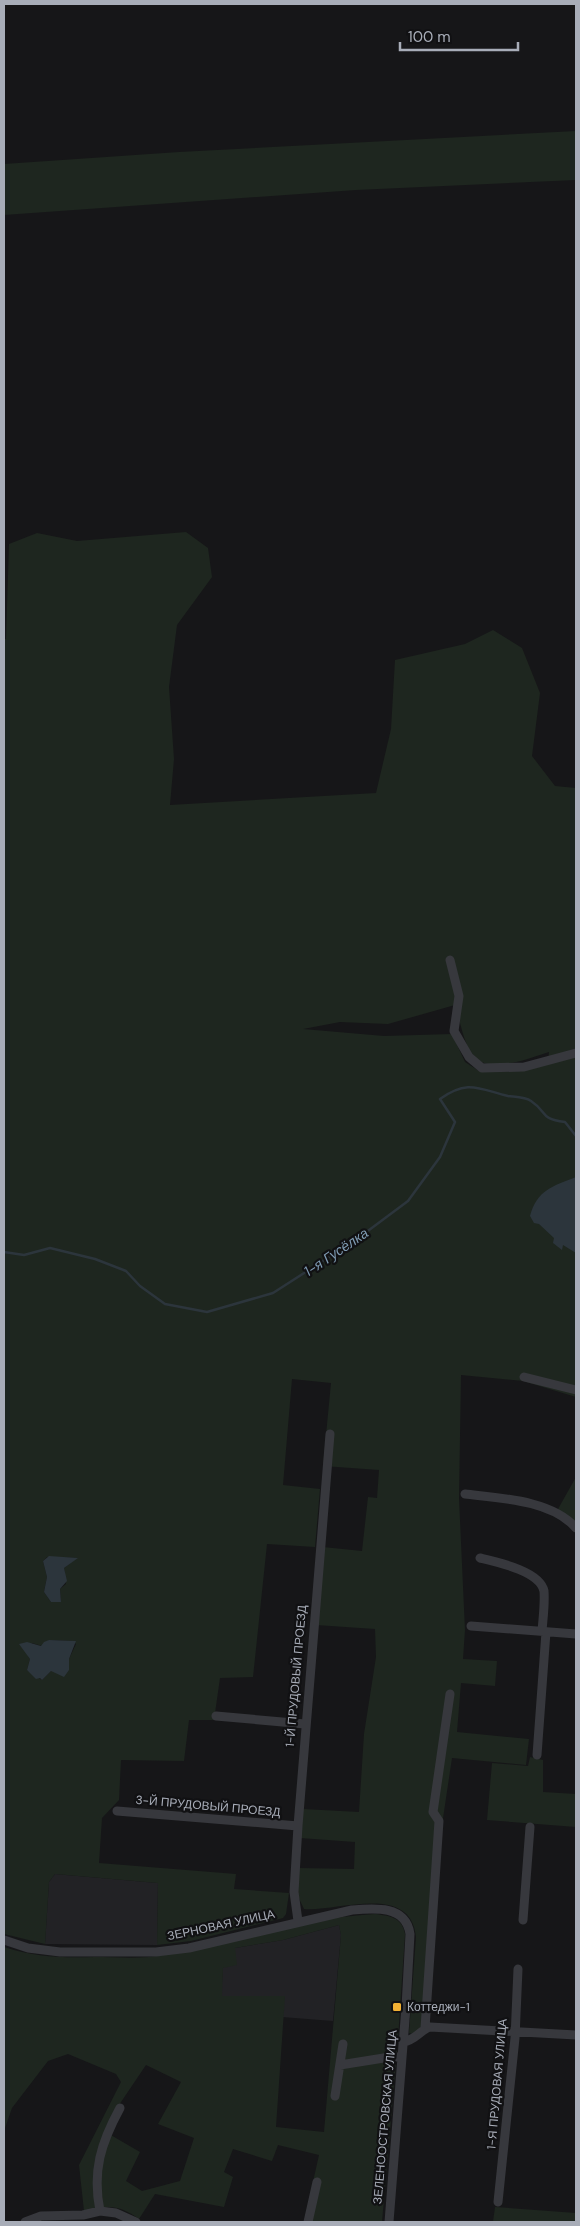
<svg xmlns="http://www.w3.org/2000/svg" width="580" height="2226" font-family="'DM Sans',sans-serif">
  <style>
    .built { fill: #222225 }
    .green { fill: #1e261f; fill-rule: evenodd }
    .water { fill: #2c353c }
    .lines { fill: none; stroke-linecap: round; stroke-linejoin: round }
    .stream { stroke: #2c353c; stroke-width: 2.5 }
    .minor { stroke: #37383d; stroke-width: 9 }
    .poi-dot { fill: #f2b134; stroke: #111113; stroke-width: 2 }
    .labels { text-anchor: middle; stroke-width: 4.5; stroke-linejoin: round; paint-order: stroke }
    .street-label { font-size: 12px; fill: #a8adb8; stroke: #111113 }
    .poi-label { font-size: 12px; fill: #a8adb8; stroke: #111113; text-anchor: start }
    .water-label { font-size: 14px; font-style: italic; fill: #7f9bb3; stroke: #111113 }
  </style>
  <rect width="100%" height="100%" fill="#161618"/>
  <path class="built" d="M55,1874L158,1883L157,1945L45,1944L49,1882Z
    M339,1925L341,1935L333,2021L282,2017L284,1996H221L223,1968L235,1948L283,1940Z"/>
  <path class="green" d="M576,131V180L356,190L4,215V164L179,152Z
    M186,532L208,548L212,577L177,625L169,687L174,759L170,805L376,793L391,729L395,660L465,644L493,630L522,648L540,693L532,756L555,786L576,788V1397L523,1381L461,1375L459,1498L465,1630L463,1659L497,1661L495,1686L461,1683L457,1732L529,1739L526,1765L452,1758L442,1825L428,2022L413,2034L409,2033L416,1937C411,1882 337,1912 304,1909L296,1892L298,1868L354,1869L355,1842L300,1838L303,1809L359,1812L364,1734L376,1657L375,1629L316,1625L323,1547L362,1551L368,1497L377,1498L379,1470L323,1466L331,1383L292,1379L283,1485L320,1489L315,1547L267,1544L253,1677L220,1678L214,1720H189L184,1761L121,1760L119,1800L102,1818L99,1863L236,1874L234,1889L289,1893L286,1914L283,1918L191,1941L157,1945L158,1883L55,1874L49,1882L45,1944L4,1934V639H6L9,544L37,533L77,541ZM455,1005C460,1020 463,1041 472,1054C486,1076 530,1058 549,1052L548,1063L479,1071L465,1062L452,1034L384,1036L303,1029L340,1022L388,1024ZM47,1557L77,1558L64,1568L66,1584L60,1589L61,1602H51L44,1592L47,1577L43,1561ZM49,1640L72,1641L76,1644L69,1659V1670L51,1671L42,1680L27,1670L30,1659L26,1652L32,1643L42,1646Z
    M576,1477V1522L558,1509Z
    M530,1757L543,1760V1792L576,1794V1827L487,1820L492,1763L528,1766Z
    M375,1914C390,1916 402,1917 405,1934L398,2039L382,2222H304L319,2155L278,2145L272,2161L233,2149L224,2172L233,2177L224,2207L155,2194L139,2219C119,2204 107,2205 84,2211L79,2165L121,2082L116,2074L68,2054L48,2061L12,2108L4,2131V1947C34,1957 62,1958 94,1957C115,1957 138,1959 158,1956C231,1944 301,1918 375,1914ZM339,1925L341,1935L324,2132L276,2127L285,1996H222L223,1968L237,1965L235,1948L283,1940ZM146,2065L181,2082L158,2124L194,2138L180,2181L142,2191L126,2181L140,2152L109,2134L119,2105Z
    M495,2207L576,2213V2222H493Z"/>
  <path class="water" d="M576,1177V1253L563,1245L562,1250L553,1243L554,1238L539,1224L534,1223L530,1216C537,1190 553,1186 576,1177Z
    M49,1556L78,1558L64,1568L67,1581L60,1589L61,1602H51L44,1592L47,1577L43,1561Z
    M49,1640L76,1641L69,1659V1670L64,1677L51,1671L42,1680L40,1678L36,1679L27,1670L30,1659L19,1644L27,1642L41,1646L44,1642Z"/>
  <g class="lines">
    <path class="stream" d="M4,1252L24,1255L50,1248L95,1259L126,1271L140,1286L165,1304L207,1312L273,1293L357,1239L408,1201L440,1157L455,1122L440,1099C468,1079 479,1089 508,1096C515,1097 525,1097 531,1101C549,1113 538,1118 565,1122L576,1136"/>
    <path class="minor" d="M450,960L459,996L454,1031L469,1057L482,1068L524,1067L576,1053
      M524,1377L576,1390
      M465,1494C499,1498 552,1500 576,1528
      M480,1558C497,1562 540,1571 544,1591C545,1604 543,1618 542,1631
      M471,1626L576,1634
      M216,1716L305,1724
      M537,1755L546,1632
      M117,1811L298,1826
      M523,1920L530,1827
      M298,1921L294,1892L298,1826L330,1434
      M4,1940L28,1948L60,1952H156L189,1948L352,1910C374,1908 406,1905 410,1934L406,2007L389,2222
      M425,2028L439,1821L433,1812L450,1694
      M403,2042C416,2040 420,2030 430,2027L576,2035
      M340,2065L390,2057H402
      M335,2096L343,2044
      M498,2202L515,2038L518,1969
      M100,2211C92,2171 101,2143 120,2108
      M25,2222L41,2216L83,2215L100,2211L116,2213L136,2222
      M308,2222L317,2182"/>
  </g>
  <rect class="poi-dot" x="392" y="2002" width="10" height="10" rx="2.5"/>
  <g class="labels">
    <g class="street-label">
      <text transform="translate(296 1676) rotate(-85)" y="4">1-Й ПРУДОВЫЙ ПРОЕЗД</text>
      <text transform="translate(208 1806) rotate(5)" y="4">3-Й ПРУДОВЫЙ ПРОЕЗД</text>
      <text transform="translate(221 1925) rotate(-12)" y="4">ЗЕРНОВАЯ УЛИЦА</text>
      <text transform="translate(497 2084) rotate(-85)" y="4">1-Я ПРУДОВАЯ УЛИЦА</text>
      <text transform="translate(385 2117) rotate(-85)" y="4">ЗЕЛЕНООСТРОВСКАЯ УЛИЦА</text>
    </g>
    <g class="poi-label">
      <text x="407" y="2011">Коттеджи-1</text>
    </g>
    <g class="water-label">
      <text transform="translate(336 1252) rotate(-34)" y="5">1-я Гусёлка</text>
    </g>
  </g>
  <rect width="580" height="2226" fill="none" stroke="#a8adb8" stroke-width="10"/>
  <path d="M400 42v8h118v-8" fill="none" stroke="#a8adb8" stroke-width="2.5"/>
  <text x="408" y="42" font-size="15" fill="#a8adb8" stroke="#111113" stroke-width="4" paint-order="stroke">100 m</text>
</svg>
